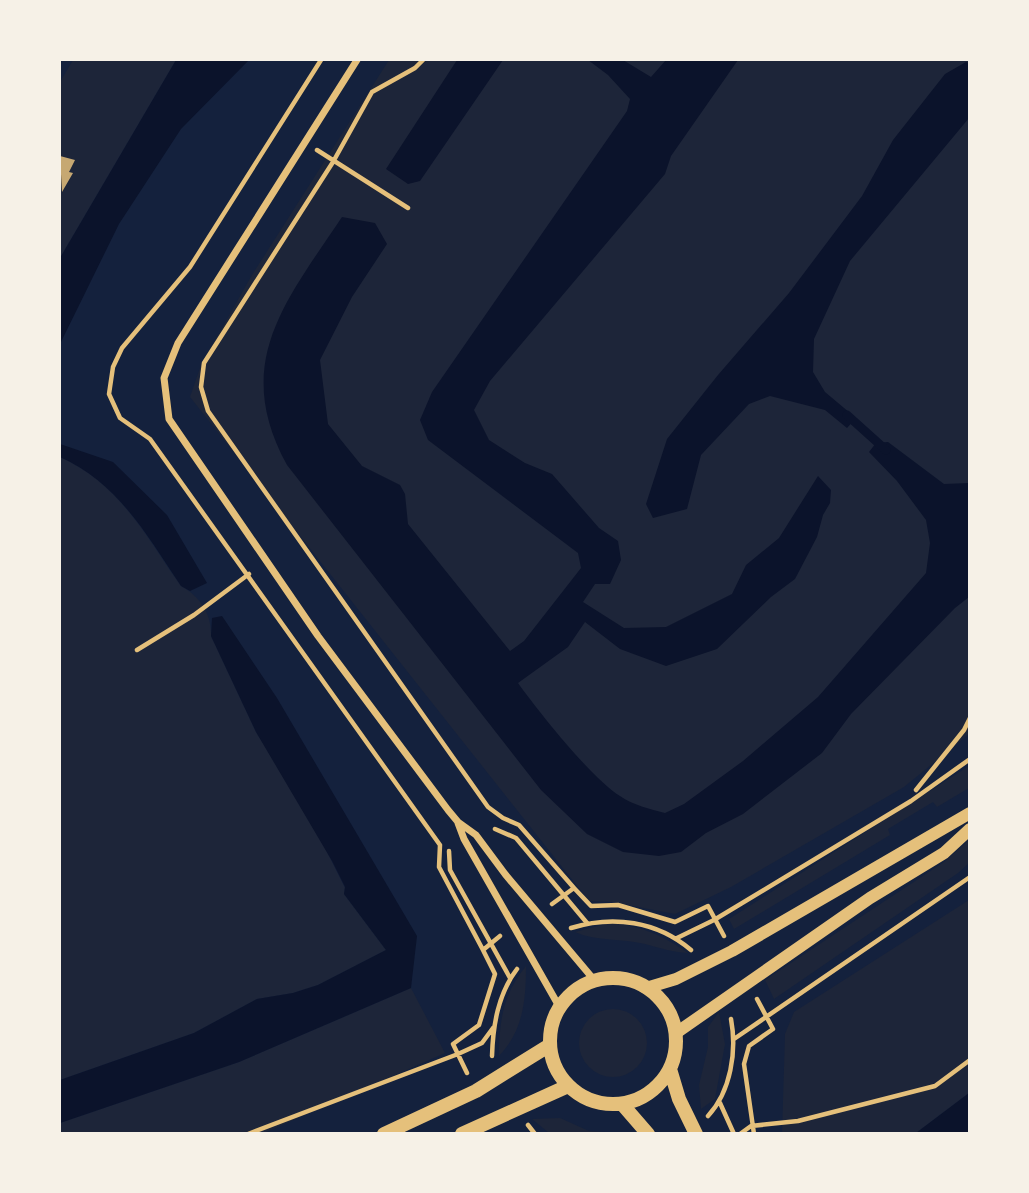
<svg xmlns="http://www.w3.org/2000/svg" width="1029" height="1193" font-family="'Roboto Serif',serif">
  <style>
    .green { fill: #1d2539 }
    .water { fill: #0b132b }
    .lines { fill: none; stroke-linecap: round; stroke-linejoin: round }
    .stream { stroke: #0b132b; stroke-width: 9 }
    .building { fill: #c6a872 }
    .path { stroke: #e5c07b; stroke-width: 4.5 }
    .minor { stroke: #e5c07b; stroke-width: 7 }
    .tertiary { stroke: #e5c07b; stroke-width: 12 }
    .secondary { stroke: #e5c07b; stroke-width: 14 }
  </style>
  <rect width="100%" height="100%" fill="#14213d"/>
  <path class="green" d="M73,60H176L60,258V82Z
    M389,60H969V734L904,787L731,887L675,914L612,902L589,901L190,397L201,365L252,275Z
    M60,457C121,485 144,534 181,586C200,596 212,615 211,636L256,732L309,816L345,888L344,894L386,950L318,985L293,993L257,999L194,1033L60,1080Z
    M969,766V788L937,807L933,802L888,829L890,835L734,929L729,919Z
    M969,840V863L958,873L774,999L765,980L944,862Z
    M969,900V1093L916,1133L782,1134L785,1034L794,1012Z
    M610,923C642,926 662,935 688,953C672,952 660,948 645,944C621,938 598,942 575,932Z
    M526,966C526,1001 523,1031 499,1056C499,1021 503,994 526,966Z
    M411,988L445,1053L264,1133H60V1123L239,1062Z
    M579 1043a34 34 0 1 1 68 0a34 34 0 1 1-68 0Z
    M719,1012L725,1044L715,1099L701,1109L699,1085L708,1047V1027Z
    M560,1118L589,1131L620,1133H549L532,1119Z"/>
  <path class="water" d="M176,60H249L181,129L119,224L60,344V258Z
    M457,60H503L420,181L408,184L386,169Z
    M588,60H623L651,77L666,60H738L671,156L665,174L490,381L474,410L489,440L525,463L552,474L599,528L618,541L621,560L610,584H595L583,602L624,628L666,627L732,594L746,565L779,538L818,476L831,490L830,503L823,515L817,537L795,579L771,597L717,649L666,666L620,649L585,622L568,647L518,683C538,711 592,779 620,796C633,805 650,809 665,813L684,804L743,761L818,697L926,573L930,543L926,520L897,481L869,452L876,443L888,442L944,484L969,483V597L955,608L851,714L822,753L743,814L706,833L681,852L659,856L623,852L587,834L541,790L287,465C231,363 286,301 342,217L375,223L387,244L352,297L320,360L328,424L362,466L400,485L405,494L408,524L510,651L524,641L581,568L578,553L428,440L420,420L432,392L627,111L630,99L608,75Z
    M966,62L969,63V118L850,261L814,339L813,372L825,392L856,418L847,428L825,410L770,396L749,404L701,455L687,509L653,518L646,504L667,439L718,375L789,293L862,196L893,140L945,74Z
    M60,444L113,462L167,515L207,583L190,591L181,586C147,535 118,483 60,457Z
    M222,616L277,698L417,936L411,988L239,1062L60,1123V1080L194,1033L257,999L293,993L318,985L386,950L344,894L345,887L332,861L256,732L211,636L212,618Z
    M969,1093V1133H916Z"/>
  <g class="lines">
    <path class="stream" d="M847,415L886,450"/>
  </g>
  <path class="building" d="M60,156L75,160L69,172L73,173L62,192Z"/>
  <g class="lines">
    <path class="path" d="M321,60L190,267L122,348L113,367L109,394L120,418L150,439L440,845L439,867L483,950
      M423,60L415,68L372,92L333,162L204,363L201,387L208,411L488,807L503,818L519,825L574,888
      M317,150L408,208
      M137,650L194,615L249,574
      M916,790L964,730L970,718
      M495,829L516,838L587,923
      M449,851L450,870L510,978
      M552,904L574,888L591,906L618,905L675,922L708,906L724,936
      M571,928C613,915 657,921 691,950
      M677,938L714,920L911,801L970,759
      M734,1039L970,877
      M492,1056C493,1025 498,994 517,969
      M467,1073L453,1044L479,1025L495,974L483,950L500,936
      M720,1103L734,1134
      M708,1116C731,1091 737,1051 731,1019
      M528,1125L535,1134
      M248,1134L458,1054L482,1043L493,1028
      M740,1134L751,1126L798,1121L935,1086L970,1060
      M754,1134L744,1064L749,1046L773,1029L757,999"/>
    <path class="minor" d="M357,60L178,343L164,378L169,419L318,636L448,810L458,822L476,835L505,874L595,981
      M458,823L464,839L560,1008"/>
    <path class="tertiary" d="M646,988L676,979L732,951L970,813
      M676,1033L870,898L944,853L970,829"/>
    <path class="secondary" d="M550 1041a63 63 0 1 1 126 0a63 63 0 1 1-126 0Z
      M670,1069L679,1099L696,1134
      M622,1104L648,1134
      M384,1134L476,1091L550,1045
      M462,1134L568,1086"/>
  </g>
  <rect width="1029" height="1193" fill="none" stroke="#f6f1e7" stroke-width="122"/>
</svg>
